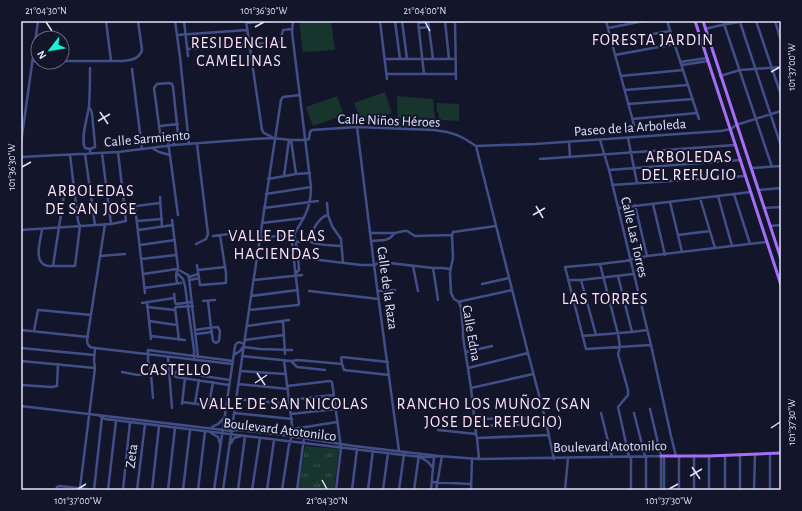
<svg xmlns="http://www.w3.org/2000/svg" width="802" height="511" font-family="'Alegreya Sans',sans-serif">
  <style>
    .grass { fill: url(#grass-tufts) }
    .garden { fill: #17352d }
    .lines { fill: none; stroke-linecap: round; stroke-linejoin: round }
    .minor { stroke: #424f87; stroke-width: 2.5 }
    .major { stroke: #a46ef5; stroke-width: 3 }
    .ticks { fill: none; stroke: #e0e3fd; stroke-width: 1.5 }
    .labels { text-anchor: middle; stroke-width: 4; stroke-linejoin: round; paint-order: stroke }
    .street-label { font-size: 14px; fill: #e0e3fd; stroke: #13152b }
    .quarter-label { font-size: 16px; letter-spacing: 1px; fill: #fde2f9; stroke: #13152b }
    .neatline { fill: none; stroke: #e0e3fd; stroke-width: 1.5 }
    .ticks-label { font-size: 10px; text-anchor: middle; fill: #e0e3fd }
  </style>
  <defs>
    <pattern id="grass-tufts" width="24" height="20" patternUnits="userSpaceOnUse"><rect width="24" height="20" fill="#17352d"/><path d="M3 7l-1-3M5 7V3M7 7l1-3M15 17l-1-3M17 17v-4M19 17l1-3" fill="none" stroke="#38524c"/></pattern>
  </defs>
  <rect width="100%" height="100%" fill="#13152b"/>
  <path class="grass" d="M305,446L339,449L334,490H298Z"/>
  <path class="garden" d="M299,21H331L335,50L303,52Z
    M385,92L392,113L362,123L354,103Z
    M337,96L344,115L313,126L306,107Z
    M397,96L433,99L436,129L398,128Z
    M437,103L459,104V121L439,120V113L437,112Z"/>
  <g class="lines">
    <path class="minor" d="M106,21L111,61
      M175,21L180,57L189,144
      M184,21L188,56
      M246,21L262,130L264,133L272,137
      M380,21L387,79
      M395,21L400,59
      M402,21L407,59
      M418,21L424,74
      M428,21L433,59
      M445,21L449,59
      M455,21L456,79
      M606,21L634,125
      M667,21L699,119
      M756,21L781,95
      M775,21L781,41
      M445,22C452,21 459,22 466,21
      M740,22L781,146
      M246,23L269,21
      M418,23L428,22
      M724,24L772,167
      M419,28L429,27
      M608,28L644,21
      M705,29C720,25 735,22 750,21
      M177,35L247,30
      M612,41L670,31
      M188,49L249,44L277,43L280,42L283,30L292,29
      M615,55L675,44
      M385,59H455
      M32,61H38
      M62,61H123C132,60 139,59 142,50L138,21
      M680,62L707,58
      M682,65L708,61
      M132,69L142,149
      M387,74H455
      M621,76L683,70
      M720,76L740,70L781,67
      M625,90L688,85
      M628,104L693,99
      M89,108L91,110L92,114L95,144V147L90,149
      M632,119L697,113
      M160,126L178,124
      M357,127L374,265L399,451
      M628,138L637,183
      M291,140L296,174
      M306,140L309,139L310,132L312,130L357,127L434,130L447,132L457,135L465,139L476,146
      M600,140L609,170L651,345L671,436L676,456
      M569,142L570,157
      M21,143L38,21
      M174,145L173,139L178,134L173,87L172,84L169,83L157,84L154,88L160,133L162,137L168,139V141L178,215
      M476,146L528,353L545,418L554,459
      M476,146L535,144L721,131L731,129L736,125L781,111
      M152,148L159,152L170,155
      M90,153V149L85,148C80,139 88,116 89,106C90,93 90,80 90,68
      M102,153L111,224
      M85,154L95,225
      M21,157L118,152L174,145L253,139L272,138L291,140H306
      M540,159L735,145
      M751,168L781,166
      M609,170L741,160
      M284,176L289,140
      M268,179L296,174L310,173
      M612,185L745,176
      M758,190L781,188
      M266,194L311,187
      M734,194L750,244
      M718,196L732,246
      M160,197L162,227
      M700,198L715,248
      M670,202L682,252
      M327,203L328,215L332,226L341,239L343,263
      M653,204L665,255
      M635,205L647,256
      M135,206L145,293
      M128,207L160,203
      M264,208L318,201
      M618,208L751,192
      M764,208L781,207
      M172,220L178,267L176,275L177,283
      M137,221L162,219
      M262,223L304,218
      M770,226L781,225
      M42,229C41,240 32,263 48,266H75L80,226L78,221L70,155
      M21,230L111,224L126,221L118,152
      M138,230L173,225
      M370,233H394
      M678,235L710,231
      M213,236L229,234
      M260,238L294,234C296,241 296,250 300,256
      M308,241C318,246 331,245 341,246
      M371,241L385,240L390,238L395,233L404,231H407L415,236L452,235
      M296,242L308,241C312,232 318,217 328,215
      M196,244L206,239L208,234L197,144
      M140,245L175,240
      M100,256L125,254
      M141,259L176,255
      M294,259L300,256L303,258L361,265H374L381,262L433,268H443L450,269
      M600,264L618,334L620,347L618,354L628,390V395L618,407L629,457
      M197,265L200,285L226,283V273L220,235
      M53,266L64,195L66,192L75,191
      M413,266L418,291
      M433,268L438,300
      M177,269L188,275L189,278L198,357
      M198,270L225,267
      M296,273L299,270L298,258
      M143,274L177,269
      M176,275L178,274L183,279L185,286L194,350V357
      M618,276L632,332
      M189,277L198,274
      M190,280L199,278
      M254,280L302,275
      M568,280H581L633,274
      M581,280L596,335
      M482,284L509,278
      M144,288L181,283
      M309,291L379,299
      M378,291L395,290
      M174,294L175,302L176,304L192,302
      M251,296L298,290
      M203,301L215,300
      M147,302L151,339
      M459,302L462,301L512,290
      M142,303L174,298
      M147,307L175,310
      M249,310L298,305L299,304L292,243C293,233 299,227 303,219C309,209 311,199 311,187L292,32L293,21
      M149,321L177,325
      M283,321L285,354
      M247,326L289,320
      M21,330L88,337
      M195,330C203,329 211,327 218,327L220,331L219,341L216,343L213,341L211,328L208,301
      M34,331L38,310H39L91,315
      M196,334L212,332
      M151,336L185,340
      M582,336L632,332L647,330
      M179,340L175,308L176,307L193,306
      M245,340L284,335
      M651,345L586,349L565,267L600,264L625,261L647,256L767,242
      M244,347L260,349L292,350
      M21,348L94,355
      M95,348L232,364
      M466,352L492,346
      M234,355L240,351L243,347
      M242,356L291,361L298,360L342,364
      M168,357L172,408
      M21,361L95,368
      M291,361L297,367L325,370
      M388,362L342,357L341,358L342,364L344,370L389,375
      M468,368L528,353
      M240,371L286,374
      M122,372L138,375L151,374
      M238,384L288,389
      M21,385L52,387L57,386L58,364
      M229,385L176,377L174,376V374L176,372L230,380
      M287,386L330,381L332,382L341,448L336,490
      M471,388L533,374
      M153,398L151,374L148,360V350L233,361
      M236,399L290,404
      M289,400L334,395
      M182,402L212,406
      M195,403L199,380
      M228,403L229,408L234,409
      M182,404L185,378
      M209,405L213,382
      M21,406L232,431L237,430L275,434L354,446L439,456L479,459L661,456
      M650,409L661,456V490
      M234,413L292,419
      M601,413L612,457
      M634,413L645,456
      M291,414L336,409
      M98,415L105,419L403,455C415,456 427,459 439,456
      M475,419L545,418
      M475,426L547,424
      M212,427L218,424L224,418
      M293,429L337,422
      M438,430L476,434
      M211,433L218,437L220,444
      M477,438L549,435
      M231,443L234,438L241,436
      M420,457L428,462L433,468
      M479,459L477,438L476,434L471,388L463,337V330L461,308L459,302L454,299L451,293L450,272L453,258L452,235L453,232L496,226
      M432,482L471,484
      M80,488L95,368L94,361L95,348C90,348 87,346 87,340L105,224
      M56,490L57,487L59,486L97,490
      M94,490L102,417
      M108,490L116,421
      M123,490L130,422
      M137,490L145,424
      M152,490L159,426
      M168,490L175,428
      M183,490L190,430
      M198,490L205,431
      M214,490L235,346C237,341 240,342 244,344
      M223,490L249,310L281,100L283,97L300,95
      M238,490L245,436
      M252,490L260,438
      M267,490L274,440
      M282,490L289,445L293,433L284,360
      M297,490L304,438
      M352,490L357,449
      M368,490L373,450
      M383,490L388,453
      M399,490L404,454
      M414,490L419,455
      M431,490L434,457
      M436,490L442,456
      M471,490L472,459
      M565,490L568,458
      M631,490V457
      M646,490V457
      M664,490V456
      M679,490V456
      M694,490V455
      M709,490V456
      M725,490V455
      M740,490V454
      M754,490L755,454
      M770,490V453"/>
    <path class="major" d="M695,21L781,285
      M703,21L781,259
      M661,456H709L781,453"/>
  </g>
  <path class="ticks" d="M46,22L52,31M425,22L430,31M255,27L264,22M771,72L780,67M100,112L108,124M98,121L110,114M22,167L31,162M536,206L543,218M533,215L545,208M257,373L265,385M255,383L267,375M771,428L780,422M692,467L700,479M690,476L702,469M322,480L327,489M78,489L86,484M669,489L678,484"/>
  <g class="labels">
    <g class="street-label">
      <text transform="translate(389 120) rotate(2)" y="5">Calle Niños Héroes</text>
      <text transform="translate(630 127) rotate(-4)" y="5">Paseo de la Arboleda</text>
      <text transform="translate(147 138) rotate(-5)" y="5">Calle Sarmiento</text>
      <text transform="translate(635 237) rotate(77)" y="5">Calle Las Torres</text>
      <text transform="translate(388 288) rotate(82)" y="5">Calle de la Raza</text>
      <text transform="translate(472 333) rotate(80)" y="5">Calle Edna</text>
      <text transform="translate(280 429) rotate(7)" y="5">Boulevard Atotonilco</text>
      <text transform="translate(610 446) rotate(-1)" y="5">Boulevard Atotonilco</text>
      <text transform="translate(131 456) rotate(-83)" y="5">Zeta</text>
    </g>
    <g class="quarter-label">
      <text x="653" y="45">FORESTA JARDIN</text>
      <text x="239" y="48">RESIDENCIAL<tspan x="239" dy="18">CAMELINAS</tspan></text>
      <text x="689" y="162">ARBOLEDAS<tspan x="689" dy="18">DEL REFUGIO</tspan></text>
      <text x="91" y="196">ARBOLEDAS<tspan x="91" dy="18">DE SAN JOSE</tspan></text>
      <text x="277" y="241">VALLE DE LAS<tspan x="277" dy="18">HACIENDAS</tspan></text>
      <text x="605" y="304">LAS TORRES</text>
      <text x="176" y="375">CASTELLO</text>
      <text x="284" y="409">VALLE DE SAN NICOLAS</text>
      <text x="494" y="409">RANCHO LOS MUÑOZ (SAN<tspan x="494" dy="18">JOSE DEL REFUGIO)</tspan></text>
    </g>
  </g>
  <rect width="802" height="511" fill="none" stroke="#13152b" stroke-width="44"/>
  <g transform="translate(50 50) rotate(239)"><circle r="19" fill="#13152b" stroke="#65677f"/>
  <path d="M0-3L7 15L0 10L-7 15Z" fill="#19f0d5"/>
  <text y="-6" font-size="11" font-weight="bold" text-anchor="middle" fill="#e0e3fd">N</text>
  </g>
  <rect x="22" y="22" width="758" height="467" class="neatline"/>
  <g class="ticks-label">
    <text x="46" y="14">21°04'30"N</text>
    <text x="264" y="14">101°36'30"W</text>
    <text x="425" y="14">21°04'00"N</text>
    <text transform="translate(791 67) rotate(-90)" y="4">101°37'00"W</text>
    <text transform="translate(11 167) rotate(-90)" y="4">101°36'30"W</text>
    <text transform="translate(791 422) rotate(-90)" y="4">101°37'30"W</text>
    <text x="78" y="504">101°37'00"W</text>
    <text x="327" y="504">21°04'30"N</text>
    <text x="669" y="504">101°37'30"W</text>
  </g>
</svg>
